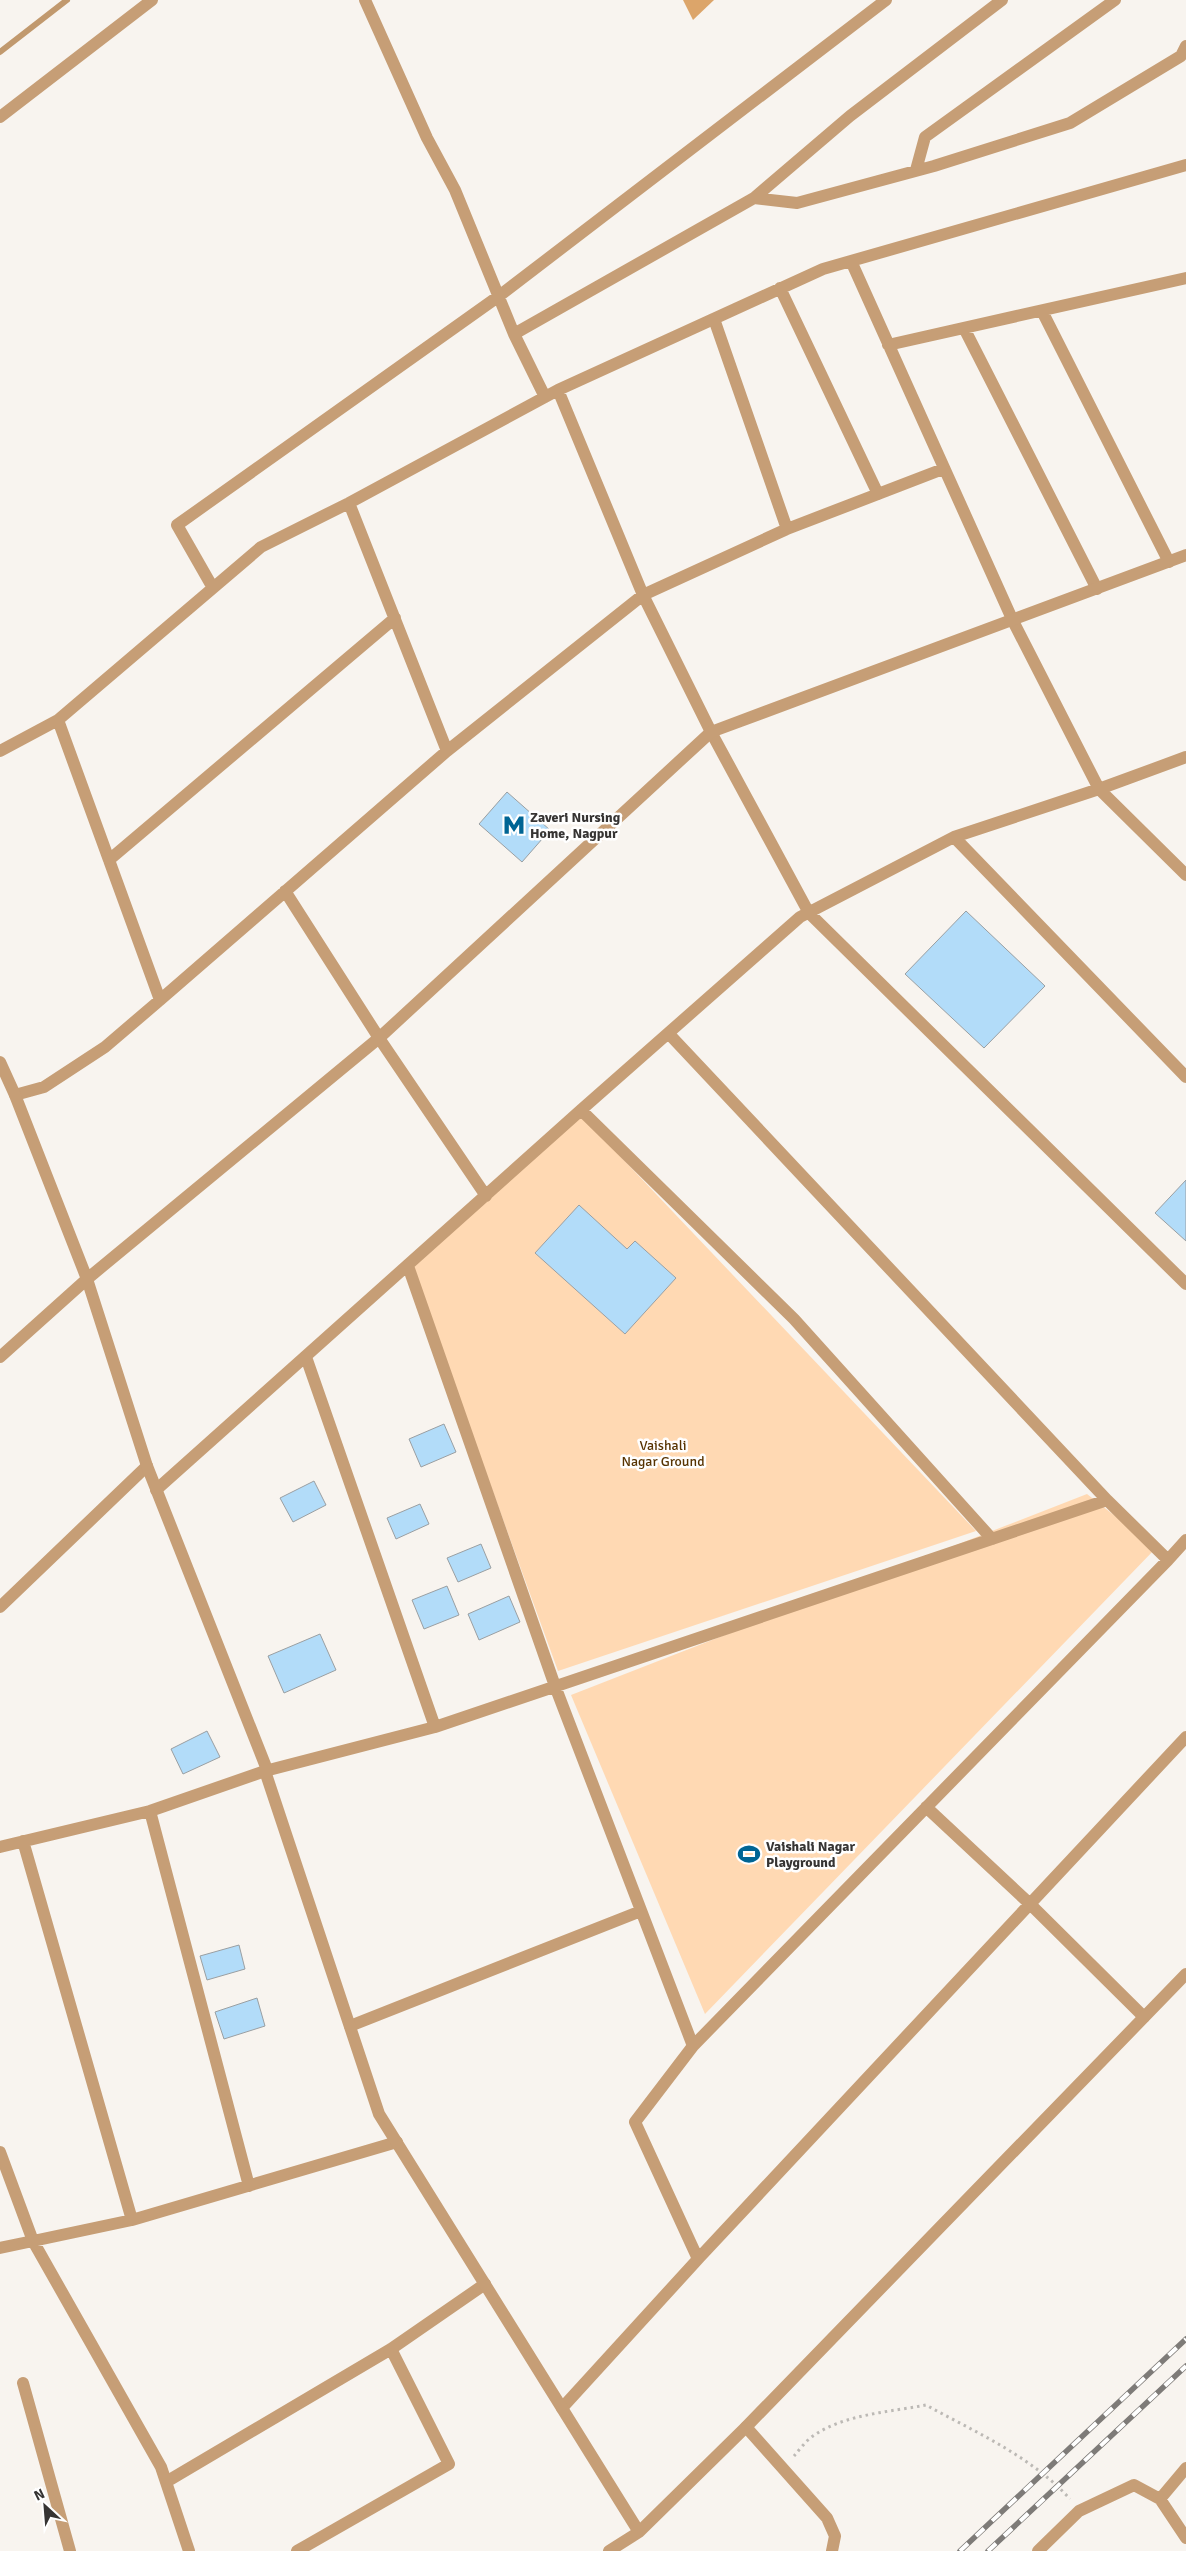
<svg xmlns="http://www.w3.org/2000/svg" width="1186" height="2551" font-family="Signika,sans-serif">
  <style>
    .green { fill: #ffd9b3 }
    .forest { fill: #dca56a }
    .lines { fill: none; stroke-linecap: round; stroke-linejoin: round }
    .stream { stroke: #c1996e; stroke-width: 6 }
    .building { fill: #b2dcf9; stroke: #9a9fa2 }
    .path { stroke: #bcb9b5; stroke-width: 3; stroke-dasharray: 2.5 4; stroke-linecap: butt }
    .minor { stroke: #c69e76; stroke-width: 12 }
    .tertiary { stroke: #c69e76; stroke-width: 12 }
    .rail-casing { stroke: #7e7b78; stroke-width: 5.5 }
    .rail { stroke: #fff; stroke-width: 4; stroke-dasharray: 11; stroke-linecap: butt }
    .labels { text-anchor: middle; stroke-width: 5; stroke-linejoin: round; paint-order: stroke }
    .poi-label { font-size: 14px; font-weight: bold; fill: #363433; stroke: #fff; text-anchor: start }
    .park-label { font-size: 14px; fill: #573301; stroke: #fff }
  </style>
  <rect width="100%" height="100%" fill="#f8f4ef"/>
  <path class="green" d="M581,1115L976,1531L558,1671L411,1266Z
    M1087,1494L1156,1548L705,2014L571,1695Z"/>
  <path class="forest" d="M683,0H714L693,20Z"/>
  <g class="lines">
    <path class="stream" d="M0,52L67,0"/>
  </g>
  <path class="building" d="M507,792L550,830L522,862L479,824Z
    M966,911L1045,986L984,1048L905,974Z
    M1186,1180V1241L1155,1213Z
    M579,1205L627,1249L635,1241L676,1278L625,1334L535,1253Z
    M444,1424L456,1452L421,1467L409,1439Z
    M314,1481L326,1505L293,1522L280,1498Z
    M420,1504L429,1524L396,1539L387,1518Z
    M481,1544L491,1568L458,1582L447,1558Z
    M447,1586L459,1615L424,1629L412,1600Z
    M509,1596L520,1622L479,1640L468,1614Z
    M320,1634L336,1670L284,1693L268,1656Z
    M207,1731L220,1757L183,1774L171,1749Z
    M239,1945L245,1969L207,1980L200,1956Z
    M257,1998L265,2026L224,2039L215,2012Z"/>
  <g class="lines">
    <path class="path" d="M794,2456C800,2449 807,2439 816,2434C847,2414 890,2412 926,2405C975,2432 1031,2456 1070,2499"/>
    <path class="minor" d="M365,0L427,138L455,190L514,334L545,397
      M1002,0L850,116L754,198L797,203L934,166L1070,123L1181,56L1186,46
      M1186,165L823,269L558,390L643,595L711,732L809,913L1186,1284
      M916,170L925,137L1115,0
      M851,261L1013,621L1099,789L1186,875
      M780,288L878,494
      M1042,311L1169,562
      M714,319L787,529
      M964,328L1097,589
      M514,334L754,198
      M888,345L1186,278
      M558,390L349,503L447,751L643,595L787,529L943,469
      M213,588L177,525L499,296L886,0
      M58,720L261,547L349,503
      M0,751L58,720L160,1000L447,751
      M954,837L1186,1077
      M109,860L395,618
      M285,891L379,1038L486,1196
      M669,1034L1107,1500
      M15,1095L44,1087L105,1047L160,1000
      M581,1110L794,1319L992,1539
      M408,1266L555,1686L693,2046L1168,1560
      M306,1357L435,1727
      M156,1490L581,1110L800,917L954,837L1099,789L1186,757
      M0,1607L147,1466
      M926,1807L1030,1904L1144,2017
      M150,1811L249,2186
      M23,1841L132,2220
      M0,1847L150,1811L265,1771L435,1727L1107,1500L1168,1560L1186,1540
      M350,2026L641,1911
      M693,2046L635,2122L698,2259L1186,1737
      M0,2152L33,2241L132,2220L397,2142
      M0,2248L33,2241L161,2467L189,2551
      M23,2383L70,2551
      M562,2408L698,2259
      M746,2427L827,2518L835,2536L832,2551
      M1186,2468L1160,2499L1186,2538
      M166,2482L391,2349L485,2284
      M297,2551L449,2464L391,2349
      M1038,2551L1079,2511L1134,2485L1160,2499"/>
    <path class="tertiary" d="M0,117L152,0
      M0,1062L15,1095L87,1279L147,1466L266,1767L265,1771L379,2114L639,2532L746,2427L1186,1974
      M0,1357L87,1279L379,1038L711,732L1186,555
      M609,2551L639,2532"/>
    <g class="rail-casing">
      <path id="rail" d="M960,2551L1186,2339
        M988,2551L1186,2366"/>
    </g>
    <use href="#rail" class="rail"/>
  </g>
  <defs>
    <g id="metro-bare" transform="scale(1.725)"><path d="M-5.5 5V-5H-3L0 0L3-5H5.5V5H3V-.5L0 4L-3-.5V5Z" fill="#006594" stroke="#fff" stroke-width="2.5" paint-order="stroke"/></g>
    <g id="stadium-bare" transform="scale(1.725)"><path d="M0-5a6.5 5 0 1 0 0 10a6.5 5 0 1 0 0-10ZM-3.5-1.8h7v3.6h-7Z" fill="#006594" stroke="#fff" stroke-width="2.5" paint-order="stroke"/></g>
  </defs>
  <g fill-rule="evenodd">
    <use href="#metro-bare" x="514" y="825"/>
    <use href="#stadium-bare" x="749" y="1854"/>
  </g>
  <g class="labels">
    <g class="poi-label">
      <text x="530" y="822">Zaveri Nursing<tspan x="530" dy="16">Home, Nagpur</tspan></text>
      <text x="766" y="1851">Vaishali Nagar<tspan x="766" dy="16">Playground</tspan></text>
    </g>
    <g class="park-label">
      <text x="663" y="1450">Vaishali<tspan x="663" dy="16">Nagar Ground</tspan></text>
    </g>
  </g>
  <g transform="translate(45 2506) rotate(334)" stroke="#ffffff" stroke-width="4" paint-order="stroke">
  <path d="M0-4L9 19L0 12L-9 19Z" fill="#363433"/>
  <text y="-8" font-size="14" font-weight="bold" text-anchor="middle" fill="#363433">N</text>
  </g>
</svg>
